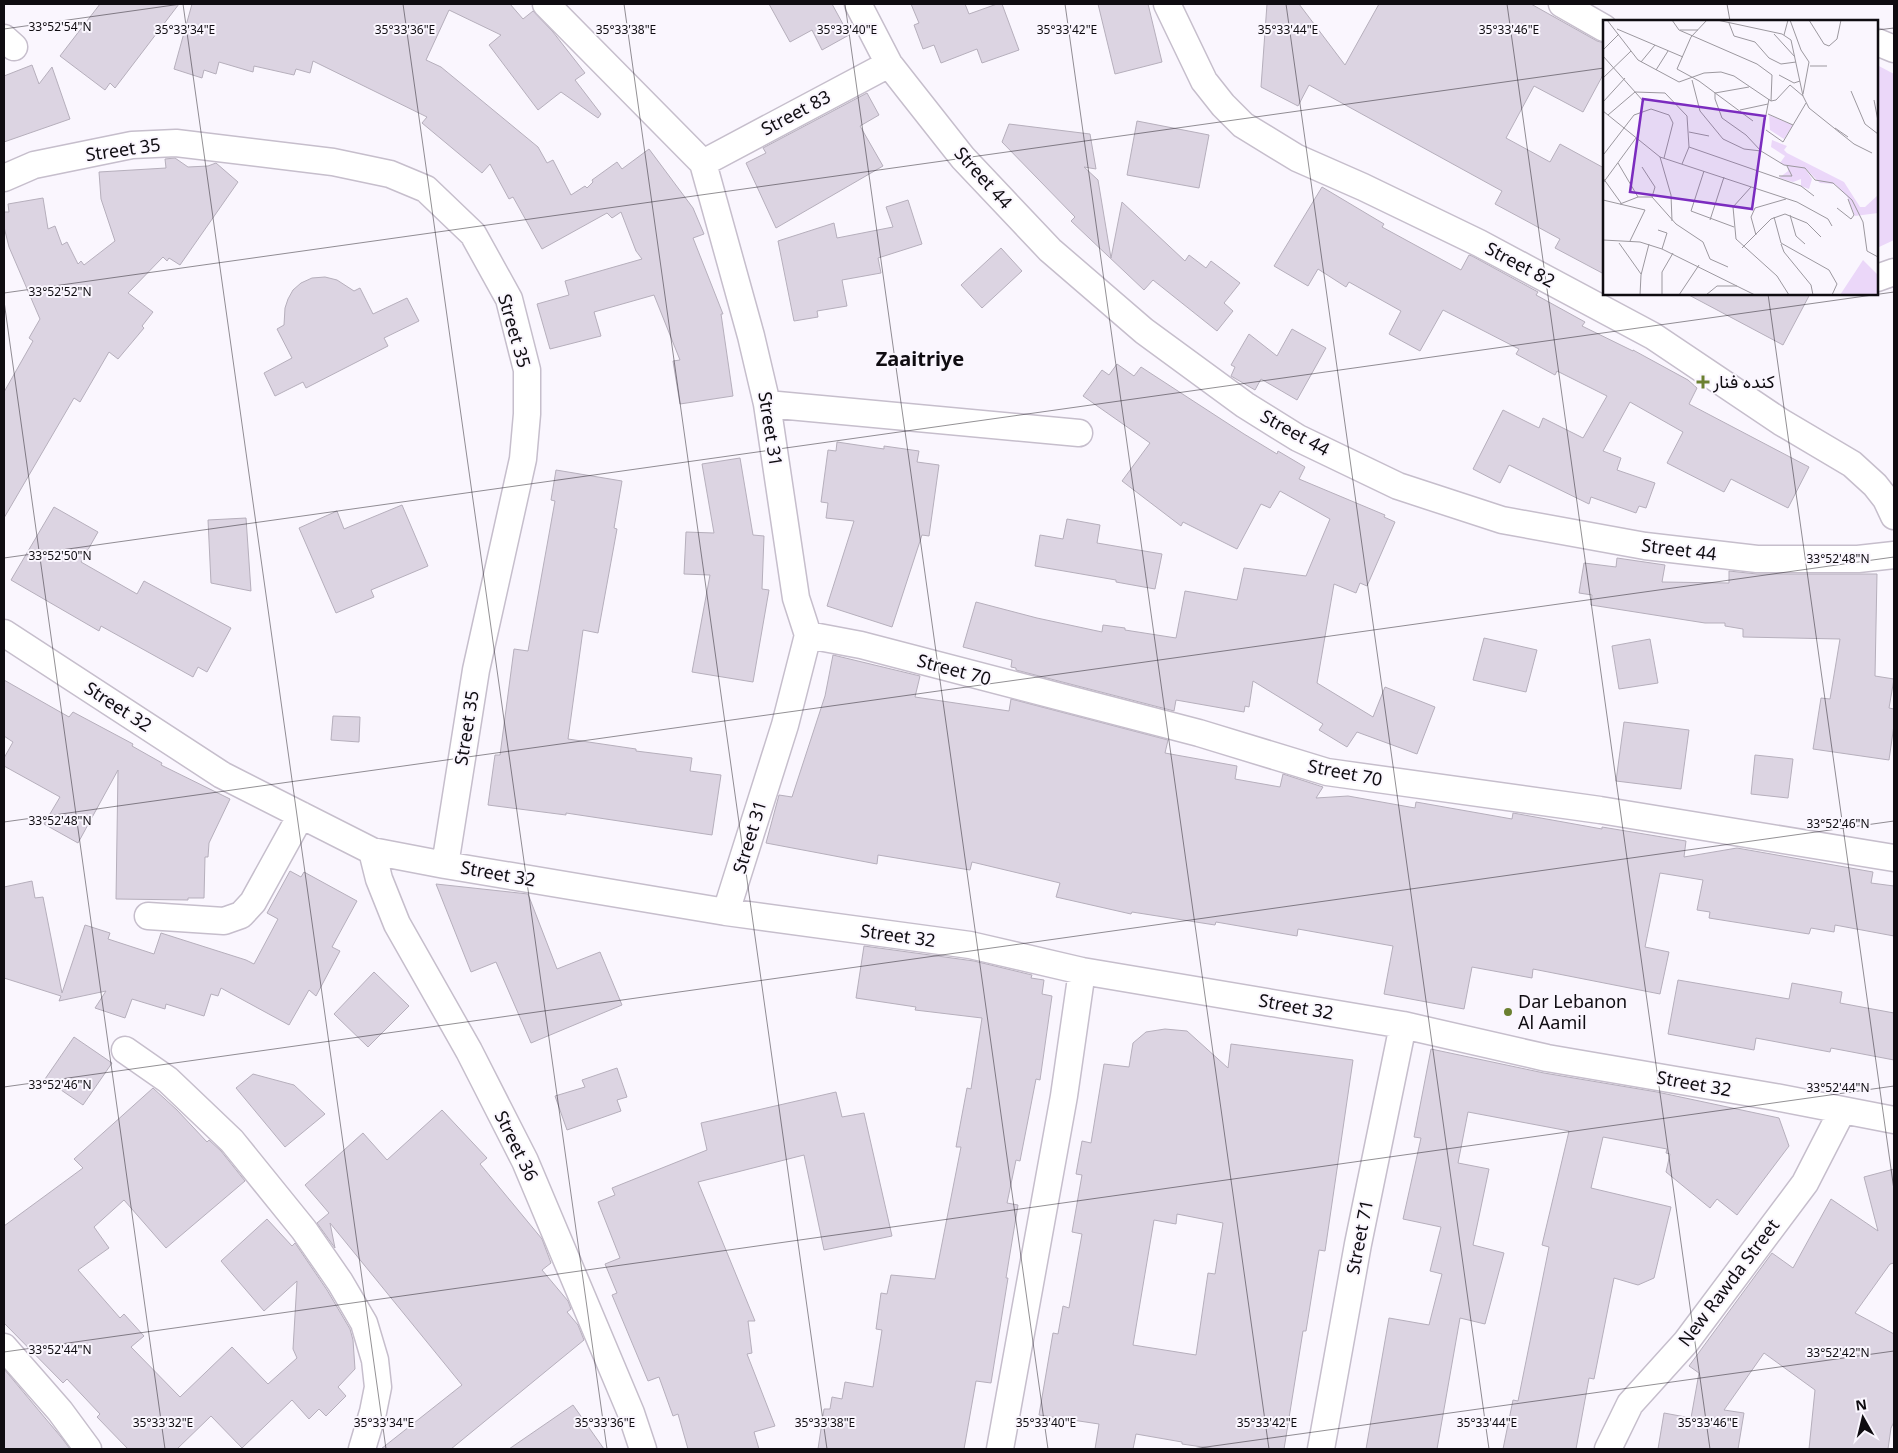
<svg xmlns="http://www.w3.org/2000/svg" width="1898" height="1453" font-family="'Noto Sans',Vazirmatn,sans-serif">
  <style>
    .green { fill: #ebd7f9 }
    .building { fill: #dcd4e2; stroke: #b6afbc; fill-rule: evenodd }
    .lines { fill: none; stroke-linecap: round; stroke-linejoin: round }
    .street-casing { stroke: #c6becc; stroke-width: 29 }
    .street { stroke: #fff; stroke-width: 26 }
    .ticks { fill: none; stroke: #0f0c11; stroke-width: 1; stroke-opacity: 0.45 }
    .poi-dot { fill: #6b8030; stroke: #faf6fe; stroke-width: 2 }
    .labels { text-anchor: middle; stroke-width: 4; stroke-linejoin: round; paint-order: stroke }
    .street-label { font-size: 18px; fill: #0f0c11; stroke: #faf6fe }
    .poi-label { font-size: 18px; fill: #0f0c11; stroke: #faf6fe; text-anchor: start }
    .quarter-label { font-size: 20px; font-weight: bold; fill: #0f0c11; stroke: #faf6fe }
    .inset-road { fill: none; stroke: #9c989f; stroke-width: 1 }
    .view { fill: #7b2cbf; fill-opacity: 0.15; stroke: #7b2cbf; stroke-width: 2.5 }
    .inset-edge { fill: none; stroke: #0f0c11; stroke-width: 2.5 }
    .ticks-label { font-size: 12px; text-anchor: middle; fill: #0f0c11; stroke: #faf6fe; stroke-width: 4; stroke-linejoin: round; paint-order: stroke }
  </style>
  <rect width="100%" height="100%" fill="#faf6fe"/>
  <path class="green" d="M1877,65L1894,74V240L1877,248Z"/>
  <path class="building" d="M100,4H179L115,88L110,83L105,90L60,56Z
    M192,4H510L523,19L533,11L553,32L585,73L575,80L601,114L598,118L561,92L538,110L489,45L501,35L449,10L426,60L441,67L538,147L547,163L553,160L571,195L585,186L587,188L593,182L592,180L617,162L622,169L649,149L693,208L704,234L693,238L723,314H721L733,396L680,404L673,361L680,360L654,295L594,312L601,336L550,349L537,304L569,295L565,281L642,259L636,251L621,212L612,218L607,213L542,249L513,197L509,199L490,164L482,173L422,123L427,117L313,61L310,73L296,69L294,75L254,66L253,72L219,62L216,74L204,70L202,78L174,69Z
    M769,4H832L849,35L822,50L812,30L790,42Z
    M911,4H965L969,14L997,4H1002L1019,50L982,63L977,49L941,63L934,45L923,49L914,25L919,23Z
    M1098,4H1148L1162,62L1115,74Z
    M1267,4H1299L1345,65L1379,4H1531L1597,41L1604,43V73L1583,112L1534,86L1506,138L1550,162L1560,144L1604,168V274L1555,248L1560,239L1495,204L1502,191L1309,85L1298,106L1261,87Z
    M32,65L39,84L52,67L70,119L4,142V76Z
    M867,93L879,115L860,126L883,166L776,228L746,163L766,153L763,148Z
    M1137,121L1209,135L1199,188L1127,175Z
    M1009,124L1090,134L1096,169L1084,167L1098,180L1111,258L1122,202L1185,261L1189,255L1206,268L1211,261L1240,283L1224,303L1233,311L1217,331L1153,280L1144,290L1071,221L1075,217L1002,142Z
    M175,158L188,167L208,166L216,163L238,182L180,265L169,258L167,261L163,257L128,293L153,312L142,326L144,328L118,359L109,352L80,402L74,398L4,518V392L33,341L29,338L40,319L9,247L4,227V212H9L8,204L43,198L48,229L55,226L62,245L67,242L78,264L81,261L84,265L115,241L101,199L99,172L166,168L165,159Z
    M1322,187L1384,224L1382,227L1461,270L1469,255L1472,256L1538,292L1536,295L1585,322L1582,326L1633,351V350L1688,380L1697,388L1689,404L1809,467L1788,508L1731,479L1724,492L1667,463L1683,432L1630,402L1603,451L1621,458L1617,470L1655,483L1646,508L1639,506L1636,513L1591,497L1589,504L1509,465L1500,483L1473,469L1503,410L1539,428L1543,418L1583,438L1607,396L1557,371L1555,375L1516,354L1519,349L1443,310L1420,351L1389,334L1401,311L1349,282L1346,287L1318,269L1308,286L1274,266Z
    M908,200L922,244L878,258L881,273L842,280L847,306L817,311L818,317L794,321L778,241L834,223L837,238L893,227L886,207Z
    M1001,248L1022,271L982,308L961,285Z
    M325,277L337,280L354,291L360,288L373,314L407,298L419,321L384,338L388,346L306,388L303,382L275,396L264,373L292,358L277,329L284,325L285,308L288,299L293,290L301,283L312,278Z
    M1687,294H1810L1783,345Z
    M1292,329L1326,348L1297,400L1261,379L1255,390L1231,376L1235,367L1231,365L1249,334L1277,356Z
    M1117,364L1134,376L1141,367L1244,434L1277,454L1278,451L1305,467L1299,479L1385,515L1384,517L1395,522L1367,586L1360,583L1356,593L1334,584L1317,683L1373,717L1385,687L1435,707L1417,754L1357,732L1347,747L1319,730L1323,724L1253,681L1249,707L1245,706L1244,712L1176,700L1174,711L1016,670V668L1011,667L1012,660L963,647L976,602L1037,618L1102,632L1103,625L1125,628V630L1176,638L1185,591L1237,600L1244,568L1306,576L1330,519L1280,491L1270,508L1261,504L1237,549L1183,522L1181,526L1122,481L1150,443L1083,396L1102,370L1109,375Z
    M837,442L884,449V446L919,451L917,462L939,465L929,536L922,535L892,627L827,606L854,521L826,518L828,503L821,502L828,450L836,451Z
    M740,458L753,535L764,536L762,589L769,590L753,682L692,672L710,575L684,574L686,532L714,533L702,464Z
    M556,470L622,481L614,528L617,529L598,633L583,630L568,739L636,749V751L692,758L690,771L721,775L712,835L566,813V815L488,805L495,755H500L514,649L528,651L555,501L551,500Z
    M402,505L428,566L371,590L374,597L336,613L299,528L337,511L344,529Z
    M54,507L98,532L81,562L137,594L144,581L231,628L207,672L198,667L193,677L101,626L99,631L11,580Z
    M246,518L251,591L211,583L208,520Z
    M1067,519L1100,525L1097,543L1162,554L1155,589L1116,582V580L1035,566L1040,535L1063,539Z
    M1617,558L1665,565L1662,582L1729,583V571L1757,574H1877L1875,676L1894,679L1889,708L1894,709V725L1889,760L1813,749L1821,698L1830,699L1840,639L1743,637V629L1725,626V623H1705L1591,605L1592,595L1579,593L1584,563L1616,567Z
    M1484,638L1537,650L1526,692L1473,680Z
    M1650,639L1658,683L1619,689L1612,646Z
    M833,655L920,676L915,697L1009,711L1011,699L1168,740L1165,753L1237,766L1235,779L1280,787L1283,774L1323,787L1316,798L1348,796L1415,808L1416,802L1512,819L1513,813L1602,829V827L1686,841L1684,857L1737,848L1873,872L1871,883L1894,886V936L1835,925L1834,932L1811,928L1809,934L1709,918L1710,912L1697,910L1703,880L1660,873L1645,947L1669,952L1660,994L1533,969L1532,978L1472,967L1464,1009L1384,994L1393,946L1298,929L1297,936L1216,922L1215,925L1132,912L1131,914L1056,897L1060,883L972,862L970,870L878,855L877,864L766,843L779,795L792,797L825,696Z
    M4,680L69,717L73,712L133,744L132,746L162,763L161,765L230,799L209,843L208,857H205L204,898H188V900L116,899L118,770L78,843L44,824L60,797L4,766V758L13,742L4,736Z
    M333,716L360,717L359,742L331,740Z
    M1624,722L1689,730L1681,789L1616,781Z
    M1755,755L1793,759L1788,798L1751,794Z
    M290,871L301,877L304,872L357,901L332,947L340,951L316,996L309,990L289,1025L221,988L218,996L211,994L204,1016L166,1004L165,1009L132,999L125,1018L95,1008L106,991L59,1001L61,996L4,978V887L32,881L35,898L43,897L62,993L85,925L110,933L108,939L154,954L161,933L246,960L254,964L278,919L267,913Z
    M436,884L528,894L557,969L600,952L622,1005L531,1043L496,962L471,972Z
    M864,946L974,961L1032,975L1031,978L1044,980L1042,994L1052,996L1040,1080L1036,1079L1020,1161L1016,1160L1007,1203L1018,1205L1006,1278H1008L991,1383L976,1381L964,1449H818L824,1409H830L832,1397L842,1399L845,1382L873,1387L882,1330L876,1329L881,1293L887,1294L891,1275L935,1279L961,1147H956L967,1088L971,1089L982,1018L915,1010L916,1007L856,998Z
    M374,972L409,1006L368,1047L334,1014Z
    M1678,980L1789,999L1792,983L1842,992L1840,1003L1894,1013V1060L1831,1048L1830,1052L1756,1038L1754,1050L1668,1034Z
    M1165,1029L1187,1031L1228,1068L1231,1044L1353,1060L1325,1251L1319,1250L1306,1331H1303L1284,1449H1216L1182,1444V1442L1136,1434L1133,1449H1095L1099,1424L1039,1415L1053,1333L1058,1334L1063,1306L1069,1308L1082,1234L1072,1232L1082,1175L1076,1174L1082,1141L1091,1143L1104,1064L1129,1067L1133,1043L1146,1032ZM1177,1214L1223,1223L1215,1274L1208,1273L1196,1355L1133,1345L1154,1220L1176,1224Z
    M74,1037L112,1063L83,1105L45,1079Z
    M1431,1049L1544,1073L1657,1092L1779,1118L1789,1146L1737,1215L1717,1199L1710,1208L1666,1172L1670,1154L1666,1153L1667,1149L1603,1137L1591,1188L1671,1207L1654,1278L1638,1285L1614,1278L1594,1379L1589,1378L1576,1449H1503L1513,1400L1518,1401L1549,1247L1542,1245L1569,1131L1468,1112L1458,1163L1489,1169L1473,1245L1504,1253L1485,1324L1460,1318L1437,1449H1366L1389,1318L1429,1325L1442,1274L1430,1271L1441,1227L1403,1219L1421,1138L1414,1137Z
    M617,1068L627,1097L617,1100L621,1111L567,1130L555,1096L585,1087L582,1080Z
    M253,1074L294,1085L325,1114L285,1147L236,1088Z
    M153,1088L177,1110L207,1142L209,1140L221,1151L245,1181L166,1248L124,1200L94,1227L109,1248L78,1270L120,1318L124,1314L144,1336L131,1347L180,1397L232,1347L268,1384L297,1358L293,1349L297,1281L264,1311L221,1261L267,1219L292,1246L295,1243L327,1290L350,1329L353,1340L355,1369L338,1387L346,1396L326,1416L319,1409L309,1419L292,1400L242,1448L211,1416L177,1449H128L97,1417L100,1414L67,1379L63,1383L4,1323V1226L83,1168L74,1159Z
    M836,1092L842,1117L864,1113L892,1236L824,1250L804,1155L698,1182L755,1321H748L752,1353L747,1354L775,1426L754,1432L759,1449H688L678,1414L673,1416L659,1377L648,1381L612,1295L617,1293L605,1264L620,1258L598,1202L615,1195L612,1188L707,1150L701,1123Z
    M442,1110L487,1158L480,1164L542,1239L551,1263L542,1270L568,1301L571,1309L567,1312L578,1325L584,1340L451,1449H381L462,1385L330,1223L335,1248L317,1223L329,1213L305,1185L363,1133L387,1160Z
    M1894,1169V1263L1890,1264L1855,1313L1894,1334V1422L1891,1428L1888,1449H1809L1815,1390L1764,1353L1724,1410L1744,1413L1738,1449H1658L1664,1413L1691,1418L1699,1373L1689,1366L1772,1253L1793,1268L1831,1199L1878,1231L1864,1177Z
    M4,1369L61,1437L70,1449H4Z
    M573,1405L604,1449H509Z"/>
  <g class="lines">
    <g class="street-casing">
      <path id="street" d="M546,4L703,163L751,336L767,404L796,598L808,635L785,725L726,912
        M858,4L889,64L907,87L963,158L1050,250L1144,331L1245,405L1298,438L1398,486L1502,520L1645,546L1757,559H1858L1894,555
        M1167,4L1204,81L1223,105L1243,125L1297,158L1363,187L1479,243L1653,336L1781,422L1852,464L1875,485L1886,499L1894,516
        M1562,4L1604,28
        M4,38L14,47
        M1877,42L1894,49
        M703,163L889,64
        M4,178L34,165L132,145L176,143L333,162L390,174L426,189L473,234L509,299L527,370V414L523,459L476,670L445,865
        M1877,278L1894,272
        M767,404L1079,433
        M4,633L222,775L372,851L445,865L726,912L970,945L1082,971L1403,1025L1547,1058L1775,1097L1894,1120
        M808,635L861,645L1199,733L1327,772L1600,810L1894,858
        M372,851L379,879L397,924L469,1051L525,1161L631,1413L643,1449
        M148,916L224,921L241,915L253,902L301,815
        M125,1050L168,1080L232,1141L304,1230L340,1282L364,1323L375,1360L378,1387L373,1412L362,1449
        M4,1347L60,1411L88,1449
        M1000,1449L1064,1096L1082,971
        M1321,1449L1358,1244L1403,1025
        M1608,1449L1630,1404L1686,1342L1805,1183L1842,1111"/>
    </g>
    <use href="#street" class="street"/>
  </g>
  <path class="ticks" d="M183,4L386,1449M403,4L607,1449M624,4L827,1449M845,4L1048,1449M1065,4L1269,1449M1286,4L1489,1449M1507,4L1710,1449M1727,4L1730,21M4,29L181,4M1877,30L1894,28M4,293L1604,68M1768,294L1894,1190M4,301L165,1449M4,558L1894,292M4,822L1894,557M4,1087L1894,821M4,1352L1894,1086M1192,1449L1894,1351"/>
  <g class="poi-dot">
    <path d="M1700.5 374.5h5v5h5v5h-5v5h-5v-5h-5v-5h5z"/>
    <circle cx="1508" cy="1012" r="5"/>
  </g>
  <g class="labels">
    <g class="street-label">
      <text transform="translate(796 113) rotate(-28)" y="6">Street 83</text>
      <text transform="translate(123 150) rotate(-8)" y="6">Street 35</text>
      <text transform="translate(983 178) rotate(48)" y="6">Street 44</text>
      <text transform="translate(1520 265) rotate(28)" y="6">Street 82</text>
      <text transform="translate(514 331) rotate(74)" y="6">Street 35</text>
      <text transform="translate(770 429) rotate(81)" y="6">Street 31</text>
      <text transform="translate(1295 433) rotate(29)" y="6">Street 44</text>
      <text transform="translate(1679 550) rotate(7)" y="6">Street 44</text>
      <text transform="translate(954 670) rotate(15)" y="6">Street 70</text>
      <text transform="translate(118 707) rotate(33)" y="6">Street 32</text>
      <text transform="translate(467 728) rotate(-81)" y="6">Street 35</text>
      <text transform="translate(1345 773) rotate(11)" y="6">Street 70</text>
      <text transform="translate(750 837) rotate(-73)" y="6">Street 31</text>
      <text transform="translate(498 874) rotate(10)" y="6">Street 32</text>
      <text transform="translate(898 936) rotate(8)" y="6">Street 32</text>
      <text transform="translate(1296 1007) rotate(10)" y="6">Street 32</text>
      <text transform="translate(1694 1084) rotate(10)" y="6">Street 32</text>
      <text transform="translate(516 1146) rotate(64)" y="6">Street 36</text>
      <text transform="translate(1360 1237) rotate(-79)" y="6">Street 71</text>
      <text transform="translate(1729 1283) rotate(-53)" y="6">New Rawda Street</text>
    </g>
    <g class="poi-label">
      <text x="1713" y="388">كنده فنار</text>
      <text x="1518" y="1008">Dar Lebanon<tspan x="1518" dy="21">Al Aamil</tspan></text>
    </g>
    <g class="quarter-label">
      <text x="920" y="366">Zaaitriye</text>
    </g>
  </g>
  <g transform="translate(1603 20)">
    <rect width="275" height="275" fill="#faf6fe"/>
    <path d="M166,95L190,105L181,119L167,110ZM169,120L184,126L181,130L184,133L241,162L257,187H262L275,175V193L252,196L244,176L232,164L217,163L202,148L209,159L206,169L198,166V159L190,162L176,158L185,151V147L177,143L182,136L168,127ZM260,240L275,255V275H237Z" fill="#ebd7f9"/>
    <path class="inset-road" d="M4,0L35,40L76,62L101,53L118,52L131,56L168,81L173,80L187,65L200,76M69,0L76,10L154,44L169,55L168,81M104,0L88,17L74,49L96,61L150,101M114,0L179,14L188,20L200,76L206,88L251,124L269,133M187,0L198,30L206,42L200,74M206,0L221,24L226,26L234,19L238,0M126,3L131,16L152,22L166,38L178,44L193,42M14,9L80,37M77,10H95M171,14L192,37M181,15L185,0M0,30L16,14M0,36L41,82M38,42L52,25M207,46H224M53,50L65,31M176,55L191,63L197,61M0,58L28,31M89,60L97,91L120,119L141,129L158,131L181,145L202,148L212,160L230,163L249,180L260,202L264,231L275,237M146,67L112,73V79L119,98L143,115L158,131M248,71L262,104L275,114M271,80L275,101M0,82L22,58M137,90L165,84M0,91L57,137L194,182L225,199L229,206M165,94L190,105M5,95L32,72L62,73L84,96L86,127L79,144M162,100L166,79M232,108L245,117M163,110L180,122L203,83M86,112L106,116M86,127L198,166L211,176M1,134L31,95L48,89L66,95L70,103L61,138M57,137L68,175L69,201M15,143L35,177M39,147L52,167L49,177M101,151L88,191L131,207M176,156H189L184,146M0,158L18,183M0,163L33,118M148,167L130,187L133,219L174,256L186,275M0,180L42,190L27,221M17,184L35,177H49L73,204L100,222L107,239L125,247M234,188L248,199L251,195L245,179M187,195L193,216L202,224M171,197L178,223L226,250L234,264L229,275M107,200L121,157M55,210L64,213L59,229M153,215L148,197L152,188L183,179M0,220L37,222L59,229L152,275M16,223L38,254M178,224L181,232L208,265L210,275M139,228L168,199L182,194L204,203L218,217M37,275L38,255L46,224M59,275V252L70,233M76,275L96,245M103,275L114,266H134"/>
    <path class="view" d="M40,79L162,96L149,189L27,172Z"/>
    <rect width="275" height="275" class="inset-edge"/>
  </g>
  <g class="ticks-label">
    <text x="60" y="31">33°52'54"N</text>
    <text x="185" y="34">35°33'34"E</text>
    <text x="405" y="34">35°33'36"E</text>
    <text x="626" y="34">35°33'38"E</text>
    <text x="847" y="34">35°33'40"E</text>
    <text x="1067" y="34">35°33'42"E</text>
    <text x="1288" y="34">35°33'44"E</text>
    <text x="1509" y="34">35°33'46"E</text>
    <text x="60" y="296">33°52'52"N</text>
    <text x="60" y="560">33°52'50"N</text>
    <text x="1838" y="563">33°52'48"N</text>
    <text x="60" y="825">33°52'48"N</text>
    <text x="1838" y="828">33°52'46"N</text>
    <text x="60" y="1089">33°52'46"N</text>
    <text x="1838" y="1092">33°52'44"N</text>
    <text x="60" y="1354">33°52'44"N</text>
    <text x="1838" y="1357">33°52'42"N</text>
    <text x="163" y="1427">35°33'32"E</text>
    <text x="384" y="1427">35°33'34"E</text>
    <text x="605" y="1427">35°33'36"E</text>
    <text x="825" y="1427">35°33'38"E</text>
    <text x="1046" y="1427">35°33'40"E</text>
    <text x="1267" y="1427">35°33'42"E</text>
    <text x="1487" y="1427">35°33'44"E</text>
    <text x="1708" y="1427">35°33'46"E</text>
  </g>
  <rect width="1898" height="1453" fill="none" stroke="#0f0c11" stroke-width="10"/>
  <g transform="translate(1863 1418) rotate(352)" stroke="#faf6fe" stroke-width="4" paint-order="stroke">
  <path d="M0-4L9 19L0 12L-9 19Z" fill="#0f0c11"/>
  <text y="-8" font-size="14" font-weight="bold" text-anchor="middle" fill="#0f0c11">N</text>
  </g>
</svg>
